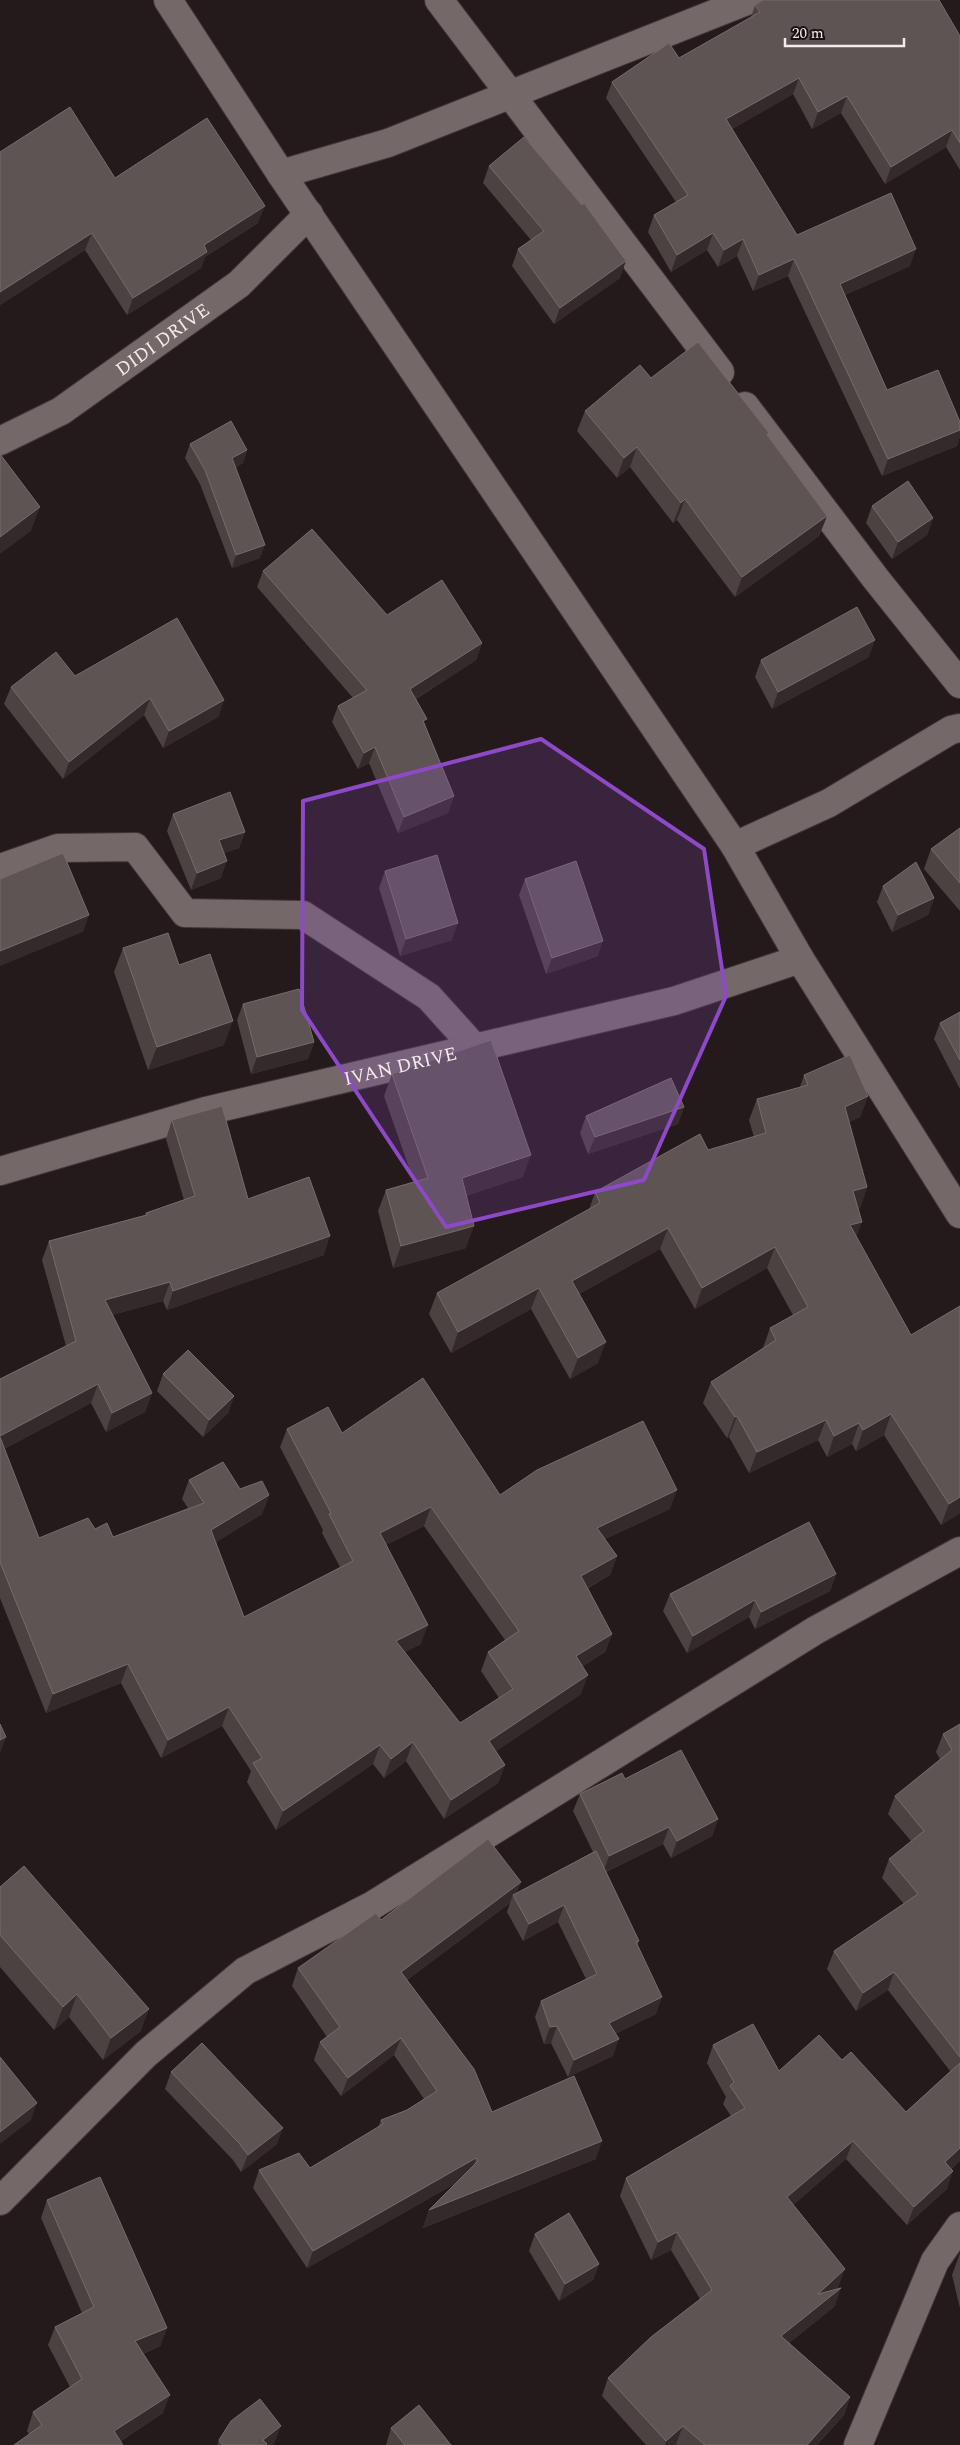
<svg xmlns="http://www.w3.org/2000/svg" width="960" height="2445" font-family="Spectral,serif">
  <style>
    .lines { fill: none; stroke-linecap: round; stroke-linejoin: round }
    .street-casing { stroke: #403839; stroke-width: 30 }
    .secondary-casing { stroke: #403839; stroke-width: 30 }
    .street { stroke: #756868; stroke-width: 28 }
    .secondary { stroke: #756868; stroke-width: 28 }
    .wall { fill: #4d4242; fill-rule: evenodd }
    .shaded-wall { fill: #352a2b }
    .building { fill: #5e5454; stroke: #766c6c; fill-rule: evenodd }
    .marked { fill: #8d49c6; fill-opacity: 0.2; stroke: #8d49c6; stroke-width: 4; stroke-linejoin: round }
    .labels { text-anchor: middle; stroke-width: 5; stroke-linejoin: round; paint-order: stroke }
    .street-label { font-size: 19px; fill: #f3ecec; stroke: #1b1112 }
  </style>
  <rect width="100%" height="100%" fill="#251a1b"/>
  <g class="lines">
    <g class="street-casing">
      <g id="street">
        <path d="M439,0L720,372"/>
        <path d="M281,174L388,143L749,0"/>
        <path d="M745,406L876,579L960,684"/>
        <path id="s1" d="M0,441L61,411L239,284L309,214"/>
        <path d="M735,846L829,803L951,730L960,728"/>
        <path d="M0,868L58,848L135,847L185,913L303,915L429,997L474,1047"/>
        <path id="s2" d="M0,1171L206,1111L674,1001L800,959"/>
        <path d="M0,2201L146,2054L245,1971L373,1905L816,1630L960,1551"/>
        <path d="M858,2445L935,2261L960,2226"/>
      </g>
    </g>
    <g class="secondary-casing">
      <path id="secondary" d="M168,0L281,174L735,846L800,959L960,1214"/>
    </g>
    <use href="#street" class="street"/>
    <use href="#secondary" class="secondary"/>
  </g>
  <path class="wall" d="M755,5L960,36V170L946,147L885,184L841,113L812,129L793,94L732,129L797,235L910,266L845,295L887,390L960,422V436L957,446L882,476L788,276L753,291L737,256L718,267L707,250L671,272L648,232L654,215L676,202L606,98L612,82L679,58L751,17Z
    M0,152L115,178L258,223L205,257L201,268L127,315L85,250L0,305Z
    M489,166L620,278L554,324L512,266L518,249L531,240L483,183Z
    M651,378L768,436L827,516L819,536L735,597L677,520L673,523L630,467L617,478L577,431L585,411Z
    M190,444L247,450L243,463L236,467L260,558L232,568L200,484L185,458Z
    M872,506L933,518L927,535L892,559L866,523Z
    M263,571L387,615L482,643L476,660L416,699L425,724L454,796L448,813L398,833L369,763L358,769L332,722L338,706L353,698L257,587Z
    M869,657L772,709L755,677L761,660Z
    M75,676L224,700L218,717L163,748L144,715L63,779L4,704L11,687Z
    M173,814L245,832L239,848L224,853L221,878L191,890L167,831Z
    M960,828V911L924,869L931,849Z
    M385,871L452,940L400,956L379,888Z
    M525,879L598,956L546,974L519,895Z
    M883,886L934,898L928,915L892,932L877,902Z
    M123,948L179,965L224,1045L148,1070L114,972Z
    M243,1004L314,1042L308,1059L251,1074L237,1020Z
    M960,1012V1089L934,1039L940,1023Z
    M392,1074L523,1177L466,1196V1248L393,1268L378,1211L386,1190L414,1182L384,1096Z
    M804,1075L868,1096L860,1117L849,1122L867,1187L860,1208L858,1209L856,1237L911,1335L960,1306V1513L941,1525L884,1435L856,1451L852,1444L827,1457L818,1440L749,1473L729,1437L727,1438L703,1403L711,1382L763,1348L770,1328L793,1315L767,1268L695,1309L660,1249L579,1294L598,1363L570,1379L531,1309L451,1353L429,1314L437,1293L589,1210L595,1192L708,1150L754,1137L749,1120L757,1099L800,1087Z
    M684,1107L678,1124L588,1154L580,1133L586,1116Z
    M172,1120L248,1199L324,1255L167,1310L163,1301L112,1315L152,1393L145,1412L106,1432L91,1403L4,1449L39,1538L95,1529L113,1537L188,1508L182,1499L189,1480L269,1495L262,1514L216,1542L244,1617L340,1567L322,1533L323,1530L280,1447L287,1429L342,1433L500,1495L670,1509L605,1539L617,1556L610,1575L588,1588L612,1634L605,1652L583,1666L581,1694L496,1751L505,1765L498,1783L444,1819L406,1761L384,1778L373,1764L276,1830L247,1782L251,1771L222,1726L161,1758L121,1683L46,1713L0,1598V1379L66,1346L42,1260L49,1241L145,1215L146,1213L184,1200L166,1139ZM424,1526L505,1640L488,1652L481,1671L499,1698L460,1723L405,1652L421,1644L386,1545Z
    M163,1374L234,1396L228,1413L203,1437L157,1391Z
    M836,1574L830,1591L755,1629L749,1617L687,1653L663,1611L670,1594Z
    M960,1724V2161L951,2169L947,2189L907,2225L846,2159L793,2205L838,2288L837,2289L835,2306L789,2343L850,2397L844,2415L817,2445H677L676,2444L675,2445H646L602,2396L608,2378L700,2299L671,2250L651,2260L620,2196L626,2178L731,2116L723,2104L726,2097L707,2063L713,2045L779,2071L842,2060L906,2112L950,2071L888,1990L856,2011L827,1969L834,1951L904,1904L882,1878L889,1859L911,1841L888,1814L895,1796L940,1759L936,1752L943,1734Z
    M625,1779L718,1819L712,1836L671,1858L663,1844L606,1872L639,1941L637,1946L656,2014L615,2034L613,2056L568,2077L551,2043L544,2044L535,2017L541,2001L586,1979L558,1922L523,1941L507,1912L510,1903L407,1980L492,2112L596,2159L423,2228L429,2210L456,2183L307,2268L253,2188L259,2170L310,2168L378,2127L381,2120L407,2110L424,2099L394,2055L341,2096L314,2060L320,2042L327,2037L292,1986L298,1968L381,1920L517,1893L593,1852L573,1811L580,1794Z
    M0,1887L141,2031L103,2060L69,2017L54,2030L0,1967Z
    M171,2072L277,2144L241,2172L233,2160L165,2089Z
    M47,2200L167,2328L160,2346L143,2354L163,2413L121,2441L29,2434L27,2431L33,2412L70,2387L48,2345L55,2327L82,2313L41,2218Z
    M535,2234L599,2264L593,2280L559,2301L529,2251Z
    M960,2253V2308L952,2275Z
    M391,2428L451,2445H386Z
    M219,2440L275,2442L272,2445H217Z"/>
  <path class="shaded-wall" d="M799,78L793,94L720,136L726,119Z
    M847,96L841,113L812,129L818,112Z
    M952,130L946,147L885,184L891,167Z
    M265,206L258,223L205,257L201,268L127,315L133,298L204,245Z
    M92,233L85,250L0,305V292Z
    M713,233L707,250L671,272L677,255Z
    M743,239L737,256L718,267L724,250Z
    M916,249L910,266L834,300L840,284Z
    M794,259L788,276L753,291L759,275Z
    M626,261L620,278L554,324L560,308Z
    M960,430V436L957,446L882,476L888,459Z
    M637,447L630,467L617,478L624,458Z
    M247,450L243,463L228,471L232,458Z
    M685,499L677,520L673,523L681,503Z
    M40,507L31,531L0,554V537Z
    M827,516L819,536L735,597L742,577Z
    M933,518L927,535L892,559L898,542Z
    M265,545L260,558L232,568L236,555Z
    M875,640L869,657L772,709L778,692Z
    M482,643L476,660L404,706L410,689Z
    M150,698L144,715L63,779L69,762Z
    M224,700L218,717L163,748L169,731Z
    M375,747L369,763L358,769L364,753Z
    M454,796L448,813L398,833L404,817Z
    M245,832L239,848L213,857L219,840Z
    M227,861L221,878L191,890L197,873Z
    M934,898L928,915L892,932L898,915Z
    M89,915L83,932L0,966V951Z
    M458,923L452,940L400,956L406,939Z
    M603,941L598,956L546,974L552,958Z
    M233,1021L224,1045L148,1070L157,1047Z
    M314,1042L308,1059L251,1074L257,1057Z
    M868,1096L860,1117L838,1128L845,1107Z
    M684,1107L678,1124L588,1154L595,1137Z
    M531,1155L523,1177L454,1200L462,1178Z
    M867,1187L860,1208L845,1212L853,1191Z
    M862,1222L854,1243L850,1225Z
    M474,1226L466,1248L393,1268L401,1246Z
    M668,1228L660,1249L564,1302L572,1281Z
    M330,1236L324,1255L167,1310L173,1291Z
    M775,1247L767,1268L695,1309L702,1288Z
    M170,1282L163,1301L98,1319L105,1300Z
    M539,1288L531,1309L451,1353L458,1332Z
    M606,1342L598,1363L570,1379L578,1358Z
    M98,1384L91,1403L0,1451V1436Z
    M152,1393L145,1412L106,1432L112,1413Z
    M234,1396L228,1413L203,1437L209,1420Z
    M891,1414L884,1435L856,1451L863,1430Z
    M737,1416L729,1437L727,1438L735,1417Z
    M826,1420L818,1440L749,1473L757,1452Z
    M859,1423L852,1444L827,1457L834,1436Z
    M677,1490L670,1509L590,1546L597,1528Z
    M269,1495L262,1514L204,1549L211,1530Z
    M960,1497V1513L941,1525L949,1504Z
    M431,1507L424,1526L373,1552L380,1533Z
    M617,1556L610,1575L574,1595L581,1576Z
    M836,1574L830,1591L755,1629L761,1612Z
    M755,1600L749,1617L687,1653L693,1636Z
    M428,1625L421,1644L389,1660L396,1641Z
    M612,1634L605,1652L569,1675L576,1656Z
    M128,1664L121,1683L46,1713L53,1694Z
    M588,1675L581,1694L483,1760L489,1741Z
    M229,1707L222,1726L161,1758L168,1740Z
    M6,1737L0,1753V1740Z
    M413,1742L406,1761L384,1778L391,1759Z
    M380,1745L373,1764L276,1830L283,1811Z
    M505,1765L498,1783L444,1819L451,1800Z
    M718,1819L712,1836L671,1858L677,1841Z
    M669,1827L663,1844L603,1873L609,1856Z
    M521,1882L515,1898L513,1895L510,1903L394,1990L401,1972Z
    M564,1905L558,1922L523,1941L529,1924Z
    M894,1972L888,1990L856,2011L863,1993Z
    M77,1994L69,2017L54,2030L63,2007Z
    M662,1997L656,2014L603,2040L609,2023Z
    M149,2009L141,2031L103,2060L111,2038Z
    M557,2026L551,2043L544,2044L550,2027Z
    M401,2038L394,2055L341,2096L348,2078Z
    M619,2039L613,2056L568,2077L574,2060Z
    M37,2103L31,2120L0,2144V2132Z
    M283,2128L277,2144L241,2172L248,2155Z
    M602,2141L596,2159L423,2228L429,2210Z
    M853,2141L846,2159L780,2216L787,2197Z
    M960,2148V2161L938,2180L945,2162Z
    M476,2158L470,2175L307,2268L313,2251Z
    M953,2171L947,2189L907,2225L914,2207Z
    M677,2232L671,2250L651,2260L658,2242Z
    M599,2264L593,2280L559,2301L565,2284Z
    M845,2269L838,2288L812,2311L841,2288L835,2306L775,2354L781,2336L818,2294Z
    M167,2328L160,2346L129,2360L135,2341Z
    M170,2395L163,2413L114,2445V2431Z
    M850,2397L844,2415L817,2445H807Z
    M281,2426L275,2442L272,2445H261L263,2440Z
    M683,2426L676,2444L675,2445H665L666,2441Z"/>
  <path class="building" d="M763,0H939L960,36V143L952,130L891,167L847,96L818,112L799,78L726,119L797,235L891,193L916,249L840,284L887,390L938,370L960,422V430L888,459L794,259L759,275L743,239L724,250L713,233L677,255L654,215L688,195L612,82L669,43L679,58L760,12L755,5Z
    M70,107L115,178L207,118L265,206L204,245L207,252L133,298L92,233L0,292V152Z
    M524,137L582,205L584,203L626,261L560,308L518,249L544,231L489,166Z
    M698,342L769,433L767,435L827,516L742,577L685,499L681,503L637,447L624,458L585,411L640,365L651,378Z
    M231,421L247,450L232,458L265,545L236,555L205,470L190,444Z
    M0,454L40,507L0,537Z
    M908,481L933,518L898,542L872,506Z
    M312,529L387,615L442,580L482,643L410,689L427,719L423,721L454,796L404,817L375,747L364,753L338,706L367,690L263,571Z
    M857,607L875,640L778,692L761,660Z
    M177,618L224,700L169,731L150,698L69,762L11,687L56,652L75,676Z
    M230,792L245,832L219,840L227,861L197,873L173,814Z
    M960,828V883L931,849Z
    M63,853L89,915L0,951V879Z
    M437,855L458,923L406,939L385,871Z
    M576,861L603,941L552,958L525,879Z
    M916,862L934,898L898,915L883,886Z
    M168,933L179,965L210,954L233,1021L157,1047L123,948Z
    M299,989L314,1042L257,1057L243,1004Z
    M960,1012V1060L940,1023Z
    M491,1040L531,1155L462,1178L474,1226L401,1246L386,1190L428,1178L392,1074Z
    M850,1055L868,1096L845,1107L867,1187L853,1191L862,1222L850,1225L911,1335L960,1306V1497L949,1504L891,1414L863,1430L859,1423L834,1436L826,1420L757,1452L737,1416L735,1417L711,1382L776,1340L770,1328L808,1307L775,1247L702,1288L668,1228L572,1281L606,1342L578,1358L539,1288L458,1332L437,1293L600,1203L595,1192L700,1134L708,1150L766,1133L757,1099L808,1085L804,1075Z
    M671,1078L684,1107L595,1137L586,1116Z
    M222,1106L248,1199L309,1177L330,1236L173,1291L170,1282L105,1300L152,1393L112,1413L98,1384L0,1436V1379L76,1341L49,1241L147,1215L146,1213L195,1196L172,1120Z
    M188,1350L234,1396L209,1420L163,1374Z
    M423,1378L500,1495L537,1470L643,1421L677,1490L597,1528L617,1556L581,1576L612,1634L576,1656L588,1675L489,1741L505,1765L451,1800L413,1742L391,1759L380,1745L283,1811L253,1763L262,1758L229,1707L168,1740L128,1664L53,1694L0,1562V1437L39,1538L88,1518L95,1529L107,1523L113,1537L204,1503L189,1480L223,1462L240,1489L262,1481L269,1495L211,1530L244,1617L353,1561L329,1514L331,1513L287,1429L328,1407L342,1433ZM431,1507L519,1631L488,1652L513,1689L460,1723L396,1641L428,1625L380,1533Z
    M809,1522L836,1574L761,1612L755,1600L693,1636L670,1594Z
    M0,1724L6,1737L0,1740Z
    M960,1724V2057L894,1972L863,1993L834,1951L918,1894L889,1859L924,1831L895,1796L952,1750L943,1734Z
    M681,1750L718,1819L677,1841L669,1827L609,1856L580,1794L622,1773L625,1779Z
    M488,1839L521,1882L401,1972L474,2069L492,2112L574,2076L602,2141L429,2210L478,2161L476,2158L313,2251L259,2170L299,2153L310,2168L383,2124L381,2120L407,2110L437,2091L401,2038L348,2078L320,2042L340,2027L298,1968L376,1913L381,1920Z
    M596,1851L639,1941L636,1942L662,1997L609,2023L619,2039L574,2060L557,2026L550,2027L541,2001L597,1974L564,1905L529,1924L513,1895Z
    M24,1866L149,2009L111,2038L77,1994L63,2007L0,1935V1887Z
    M753,2024L779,2071L819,2035L842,2060L851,2052L906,2112L960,2063V2148L945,2162L953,2171L914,2207L853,2141L787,2197L845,2269L818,2294L841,2288L781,2336L850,2397L807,2445H705L683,2426L666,2441L608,2378L651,2337L712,2290L677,2232L658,2242L626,2178L745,2108L730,2086L734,2082L713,2045Z
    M202,2043L283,2128L248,2155L239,2143L171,2072Z
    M0,2057L37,2103L0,2132Z
    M100,2177L167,2328L135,2341L170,2395L114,2431L123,2445H14L42,2425L33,2412L82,2379L55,2327L94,2307L47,2200Z
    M569,2213L599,2264L565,2284L535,2234Z
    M260,2399L281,2426L263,2440L267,2444L265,2445H223L219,2440L231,2421Z
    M419,2405L451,2445H405L391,2428Z"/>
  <path class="marked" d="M541,739L704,849L726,996L644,1180L446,1227L302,1010L303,801Z"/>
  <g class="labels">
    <g class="street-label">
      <text dy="7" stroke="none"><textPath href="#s1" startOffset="192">DIDI DRIVE</textPath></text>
      <text dy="7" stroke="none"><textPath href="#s2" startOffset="414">IVAN DRIVE</textPath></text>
    </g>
  </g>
  <path d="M785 38v8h119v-8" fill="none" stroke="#f3ecec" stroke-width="2.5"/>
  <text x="792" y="38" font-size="15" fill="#f3ecec" stroke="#1b1112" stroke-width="4" paint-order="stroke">20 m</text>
</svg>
